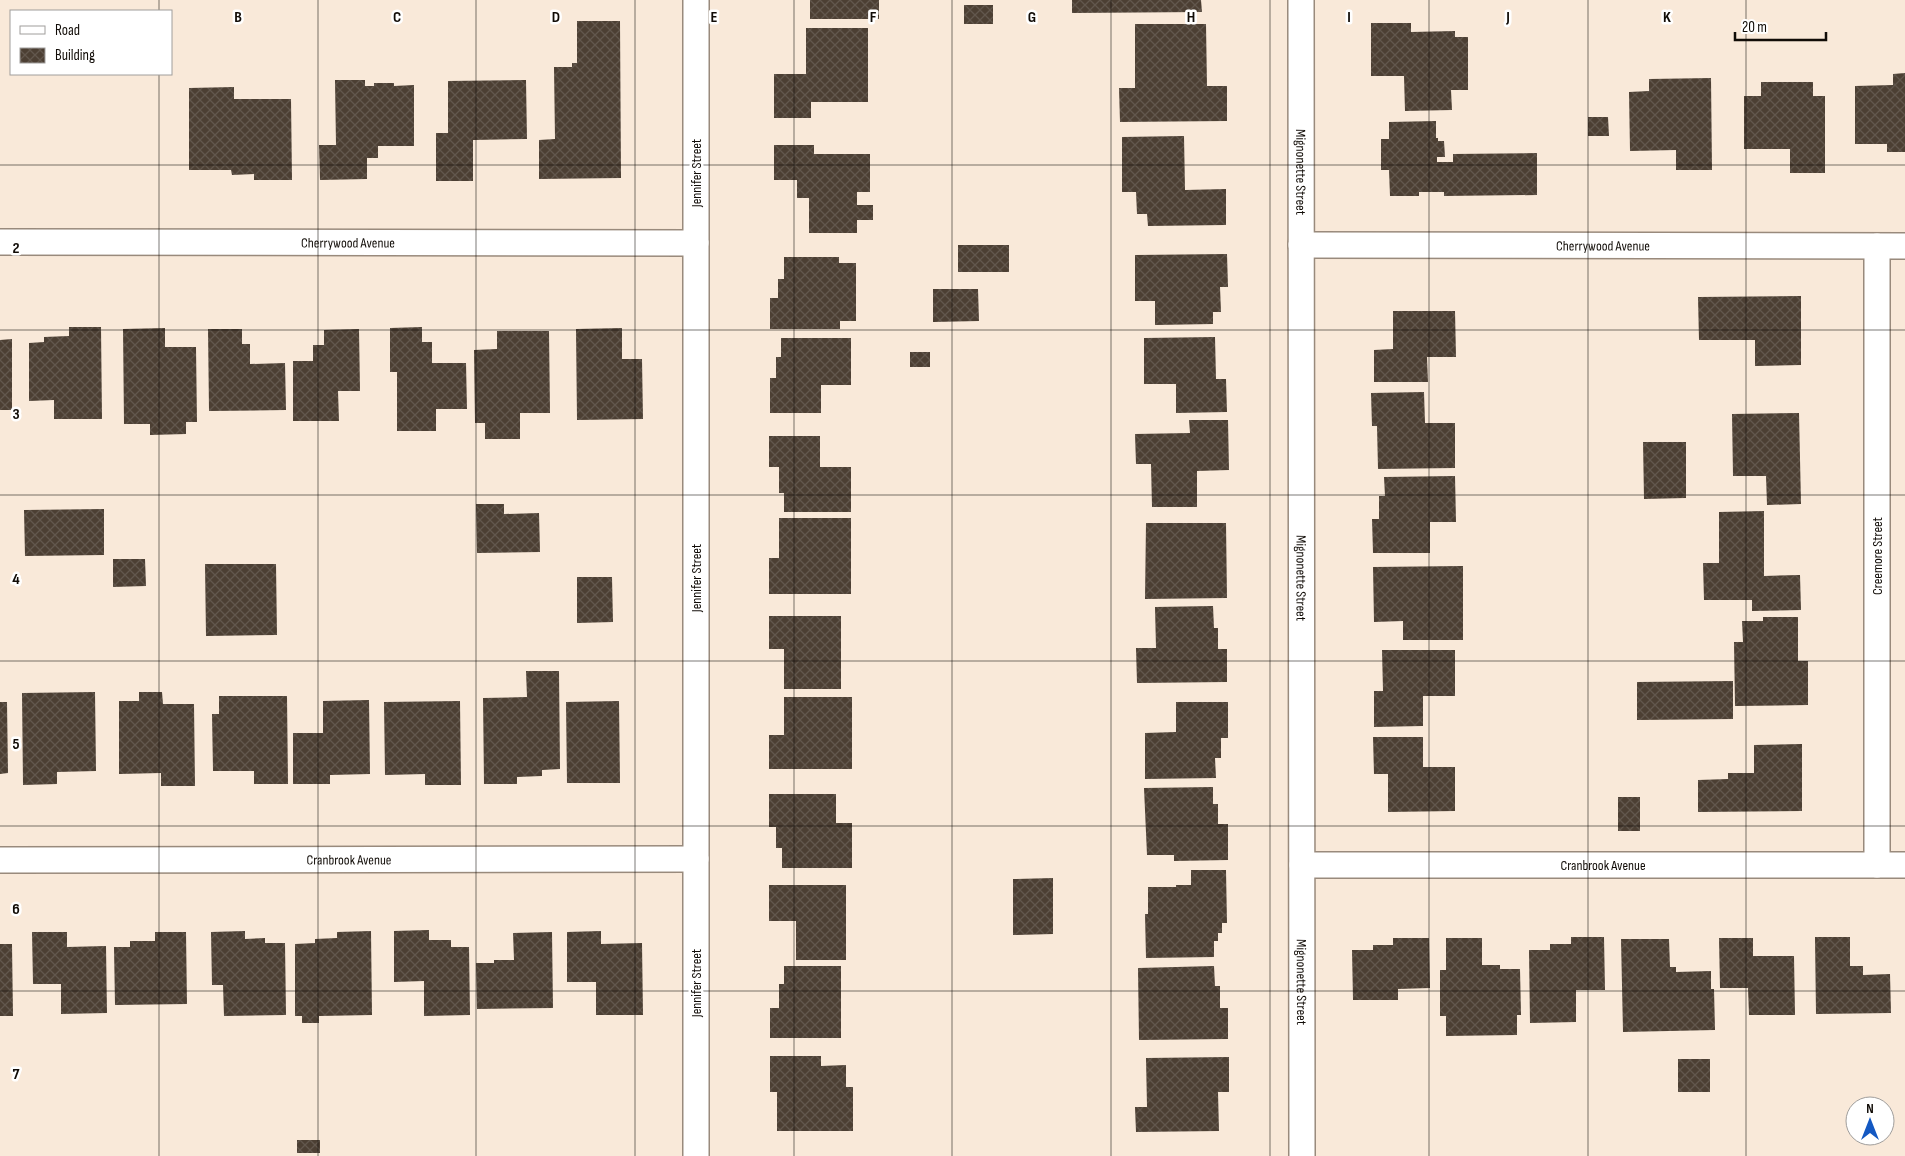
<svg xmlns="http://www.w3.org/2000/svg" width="1905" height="1156" font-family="'Sofia Sans Condensed',sans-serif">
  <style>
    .building { fill: url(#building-cross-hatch) }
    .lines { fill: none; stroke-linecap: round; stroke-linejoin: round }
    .street-casing { stroke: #998a7c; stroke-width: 28 }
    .street { stroke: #fff; stroke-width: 25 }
    .grid { fill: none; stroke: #110c07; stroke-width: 1; stroke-opacity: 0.55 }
    .labels { text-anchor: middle; stroke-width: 5; stroke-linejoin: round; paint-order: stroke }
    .street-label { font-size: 14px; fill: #110c07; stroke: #fff }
    .grid-label { font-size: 16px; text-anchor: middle; font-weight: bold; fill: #110c07; stroke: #fff; stroke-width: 5; stroke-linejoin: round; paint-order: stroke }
  </style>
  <defs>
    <pattern id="building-cross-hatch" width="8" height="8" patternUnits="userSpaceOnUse" patternTransform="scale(1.25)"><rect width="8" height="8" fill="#4c3f33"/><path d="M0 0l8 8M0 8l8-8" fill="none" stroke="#62574d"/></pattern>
  </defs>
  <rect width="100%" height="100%" fill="#f9e9d9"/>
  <path class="building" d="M810,0H879V19H810Z
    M1072,0H1201L1202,12L1072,13Z
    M964,5H993V24H964Z
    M577,21H620L621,178L539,179V140L555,139L554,67H572V63H577Z
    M1371,23H1411V32L1455,31V37H1468V90H1451L1452,110L1405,111L1404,76H1371Z
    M1135,24H1206L1207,86H1227V121L1120,122L1119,88H1135Z
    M806,28H868V102H811V118H774V74H806Z
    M1905,73V152H1887V144H1855V86L1893,85V74Z
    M1711,78L1712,170H1676V150L1630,151L1629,92L1649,91V79Z
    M335,80H365V86H374V83H394V86L414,85V146H378V158H367V179L320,180L319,145H336Z
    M526,80L527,139L473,140V181H436V133H448V81Z
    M1761,82H1813V96H1825V173H1790V149H1744V96H1761Z
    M234,87V99H291L292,180H254V174L232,175L231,170H189V88Z
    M1588,117H1608L1609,136H1588Z
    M1436,121V138H1438V141H1444L1445,157H1437V162H1453V154L1537,153V195L1444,196V192H1419V196H1390L1389,170H1381V139H1389V122Z
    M1184,136L1185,190L1226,189V225L1148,226L1147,214H1137L1136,192H1122V137Z
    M774,145H814V154H870V192H857V205H873V220H857V233H809V198H797V180H774Z
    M958,245H1009V272H958Z
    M1227,254L1228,287H1220L1221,312H1213V324L1155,325V301H1135V255Z
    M784,257H839V263H856V321H840V329H770V298H778V279H784Z
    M933,289H978L979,321L933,322Z
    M1801,296V365L1755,366V340H1699L1698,297Z
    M1393,311H1455L1456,357H1427L1428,382H1374V350L1393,349Z
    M69,327H101L102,419H54V400L29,401V343L44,342V337L69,336Z
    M422,327V342H432V363H466L467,409H436V431H397V372H390V328Z
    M165,328V347H196L197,422H186V434L150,435V424H124L123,329Z
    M622,328V359H642L643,419L577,420L576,329Z
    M208,329H242V344H250V364L285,363L286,410L209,411Z
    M359,329L360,391H338L339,421H293V361H313V345H324V330Z
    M497,331H549L550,413H520V439H485V423H475L474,350L497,349Z
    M1215,337L1216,379H1226L1227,412L1176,413V384H1144V338Z
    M781,338H851V385H821V413H770V378H776V357H781Z
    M12,339V410H0V340Z
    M910,352H930V367H910Z
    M1424,392L1425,423H1455V468L1378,469L1377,426H1372L1371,393Z
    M1799,413L1801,504L1767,505L1766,476H1733L1732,414Z
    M1189,420H1228L1229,470L1197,471V507H1152L1151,464H1136L1135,434L1190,433Z
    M769,436H820V467H851V512H784V493H779V467H769Z
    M1643,442H1686V498L1644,499Z
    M1455,476L1456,522H1430V553H1373L1372,519H1379V496H1385L1384,477Z
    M476,504H504V514L539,513L540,552L477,553Z
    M104,509V555L25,556L24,510Z
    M1764,511V576L1800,575L1801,610L1752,611V600H1704L1703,563H1719V512Z
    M779,518H851V594H769V558H779Z
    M1146,523H1226L1227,598L1145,599Z
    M113,559H145L146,586L113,587Z
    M205,564H276L277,635L206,636Z
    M1463,566V640H1403V621L1374,622L1373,567Z
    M577,577H612L613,622L577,623Z
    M1213,606L1214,628H1218V649H1227V682L1137,683L1136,648H1156L1155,607Z
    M769,616H841V689H784V649H769Z
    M1763,617H1798V661H1808V705L1735,706L1734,642H1743L1742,621H1763Z
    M1382,650H1455V696H1423V726L1374,727V691H1383Z
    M526,671H559L560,769L542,770V776L517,777V784H484L483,698L527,697Z
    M1733,681V719L1637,720V682Z
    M95,692L96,771L57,772V784L23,785L22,693Z
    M139,692H162L163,704H194L195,786H161V773L119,774V701H139Z
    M219,696H287L288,784H254V771H213L212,714H219Z
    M784,697H852V769H769V735H784Z
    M369,700L370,774L330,775V784H293V733H323V701Z
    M460,701L461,785H425V774L385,775L384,702Z
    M619,701L620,783H567L566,702Z
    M0,702H7L8,773L0,774Z
    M1176,702H1228V738H1221V758H1215L1216,778L1145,779V733L1176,732Z
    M1373,737H1423V767H1455V811L1388,812V774H1374Z
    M1802,744V811L1698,812V780L1728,779V773H1754V745Z
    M1213,787V804H1218V824H1228V860L1174,861V855H1147L1144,788Z
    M769,794H836V823H852V868H782V848H776V827H769Z
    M1618,797H1640V831H1618Z
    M1191,870H1226L1227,923H1222V933H1218V941H1214V957L1146,958L1145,914H1148V887H1176V885H1191Z
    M1053,878V934L1013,935V879Z
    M769,885H846V960H796V921H769Z
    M429,930V940H451V947H469L470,1015L424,1016V981L394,982V931Z
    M245,931V939L265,938V943H285L286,1015L224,1016L223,985H212L211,932Z
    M371,931L372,1015L319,1016V1023H302V1016H295V944L315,943V939L337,938V932Z
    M601,931V944L642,943L643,1015H596V982H567V932Z
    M32,932H67V947L106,946L107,1013L61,1014V984H33Z
    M155,932H186L187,1004L115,1005L114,947H130V941H155Z
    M552,932L553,1008L477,1009L476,963H494V960H514L513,933Z
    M1571,937H1604L1605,990H1576V1022L1530,1023L1529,950H1550V944H1571Z
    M1815,937H1850V966H1863V975L1890,974L1891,1013L1816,1014Z
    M1393,938H1429L1430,988L1398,989V1000H1353L1352,950H1373V945H1393Z
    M1446,938H1482V965H1500V969H1520L1521,1015H1517V1035L1446,1036V1016H1440V970H1446Z
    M1719,938H1753V956H1794L1795,1015H1749L1748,988H1720Z
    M1621,939H1669L1670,967H1676V972L1711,971V989H1714L1715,1030L1623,1032Z
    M0,944H12L13,1016H0Z
    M784,966H841V1038H770V1008H779V984H784Z
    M1214,966L1215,986H1220V1008H1228V1039L1139,1040L1138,968Z
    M770,1056H821V1066L846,1065V1087H853V1131H777V1092H770Z
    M1229,1057V1092H1218L1219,1131L1136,1132L1135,1107H1147L1146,1058Z
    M1678,1059H1710V1092H1678Z
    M297,1140H320V1153H297Z"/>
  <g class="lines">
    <g class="street-casing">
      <g id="street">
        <path d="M696,0V1156"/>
        <path id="s1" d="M1301,0L1302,1156"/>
        <path id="s2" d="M0,242L696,243"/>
        <path id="s3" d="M1301,245L1905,246"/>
        <path d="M1877,246V865"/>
        <path id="s4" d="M0,860L696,859"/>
        <path id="s5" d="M1302,865H1905"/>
      </g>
    </g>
    <use href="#street" class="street"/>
  </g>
  <path class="grid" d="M159,0V11M318,0V1156M476,0V1156M635,0V1156M794,0V1156M952,0V1156M1111,0V1156M1270,0V1156M1429,0V1156M1588,0V1156M1746,0V1156M159,74V1156M0,165H1905M0,330H1905M0,495H1905M0,661H1905M0,826H1905M0,991H1905"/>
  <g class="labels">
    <g class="street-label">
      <text transform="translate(696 173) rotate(-90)" y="5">Jennifer Street</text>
      <text dy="5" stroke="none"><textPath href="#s1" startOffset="172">Mignonette Street</textPath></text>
      <text dy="5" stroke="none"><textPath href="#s2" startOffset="348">Cherrywood Avenue</textPath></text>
      <text dy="5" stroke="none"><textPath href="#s3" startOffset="302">Cherrywood Avenue</textPath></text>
      <text transform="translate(1877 556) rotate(-90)" y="5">Creemore Street</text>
      <text transform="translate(696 578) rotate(-90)" y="5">Jennifer Street</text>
      <text dy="5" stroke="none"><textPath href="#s1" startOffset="578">Mignonette Street</textPath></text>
      <text dy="5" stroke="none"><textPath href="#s4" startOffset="349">Cranbrook Avenue</textPath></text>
      <text dy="5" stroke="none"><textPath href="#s5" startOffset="301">Cranbrook Avenue</textPath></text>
      <text transform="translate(696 983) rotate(-90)" y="5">Jennifer Street</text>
      <text dy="5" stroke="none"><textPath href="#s1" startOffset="982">Mignonette Street</textPath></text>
    </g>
  </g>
  <g class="grid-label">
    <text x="238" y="22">B</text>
    <text x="397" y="22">C</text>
    <text x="556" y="22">D</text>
    <text x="714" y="22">E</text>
    <text x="873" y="22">F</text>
    <text x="1032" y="22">G</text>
    <text x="1191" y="22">H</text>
    <text x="1349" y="22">I</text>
    <text x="1508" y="22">J</text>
    <text x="1667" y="22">K</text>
    <text x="16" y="253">2</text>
    <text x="16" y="419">3</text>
    <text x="16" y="584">4</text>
    <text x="16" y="749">5</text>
    <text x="16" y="914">6</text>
    <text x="16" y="1079">7</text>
  </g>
  <rect x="10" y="10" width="162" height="65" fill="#ffffff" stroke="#a09e9c"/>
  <rect x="20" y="26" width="25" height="8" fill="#ffffff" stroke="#a09e9c"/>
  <text x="55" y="35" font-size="15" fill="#110c07">Road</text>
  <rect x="20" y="48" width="25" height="15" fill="url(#building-cross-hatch)" stroke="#a09e9c"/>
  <text x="55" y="60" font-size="15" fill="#110c07">Building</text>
  <g transform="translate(1870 1121)"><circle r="24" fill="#ffffff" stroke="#a09e9c"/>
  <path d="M0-4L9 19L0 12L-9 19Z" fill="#1358c2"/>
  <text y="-8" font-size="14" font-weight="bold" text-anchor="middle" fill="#110c07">N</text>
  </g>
  <path d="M1735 32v8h91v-8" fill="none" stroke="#110c07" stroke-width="2.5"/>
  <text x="1742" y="32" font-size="15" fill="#110c07" stroke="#ffffff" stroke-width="4" paint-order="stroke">20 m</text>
</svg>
